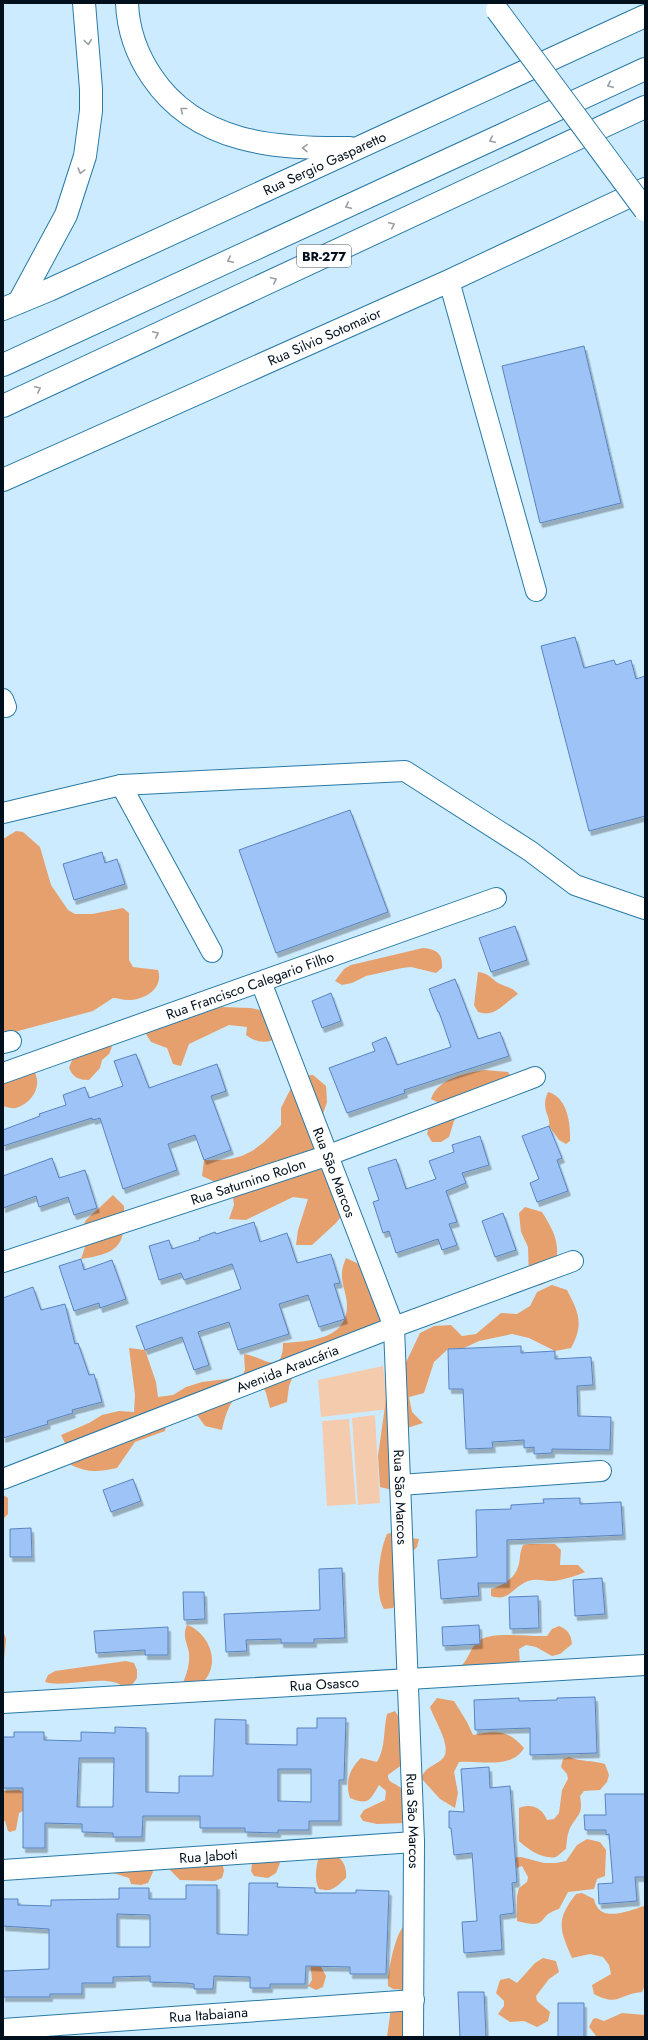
<svg xmlns="http://www.w3.org/2000/svg" width="648" height="2040" font-family="Jost,sans-serif">
  <style>
    .green { fill: #f5cbae }
    .forest { fill: #e6a06e }
    .building { fill: #9dc3f7; stroke: #5984bf; fill-rule: evenodd; filter: url(#shadow) }
    .lines { fill: none; stroke-linecap: round; stroke-linejoin: round }
    .minor-casing { stroke: #287aa6; stroke-width: 22 }
    .highway-casing { stroke: #287aa6; stroke-width: 24 }
    .minor { stroke: #fff; stroke-width: 20 }
    .highway { stroke: #fff; stroke-width: 22 }
    .highway-bridge-casing { stroke: #287aa6; stroke-width: 24; stroke-linecap: butt }
    .highway-bridge { stroke: #fff; stroke-width: 22 }
    .oneway { stroke: #999fa4 }
    .labels { text-anchor: middle; stroke-width: 3.5; stroke-linejoin: round; paint-order: stroke }
    .shield { fill: #fff; stroke: #4c5760; stroke-width: 1 }
    .shield-label { font-size: 13px; font-weight: bold; fill: #000f1c }
    .street-label { font-size: 14px; fill: #000f1c; stroke: #fff }
  </style>
  <defs>
    <filter id="shadow"><feDropShadow dx="2.5" dy="4.5" stdDeviation="0" flood-color="#0004"/></filter>
  </defs>
  <rect width="100%" height="100%" fill="#cdebfe"/>
  <path class="green" d="M383,1366L389,1409L321,1417L318,1380Z
    M375,1415L380,1503L358,1505L352,1418Z
    M349,1419L356,1504L327,1506L322,1421Z"/>
  <path class="forest" d="M16,831L23,832L40,847L51,885L68,910L75,914H92L123,908L129,913V960L133,967L158,970C164,988 145,1000 128,1000C123,1000 117,998 113,998L93,1011L3,1035V839Z
    M423,948C437,949 443,954 442,968L436,973L411,967L402,968L366,976L352,983L342,985L335,981L344,969L351,965Z
    M478,972C488,973 491,978 498,983C506,987 512,987 518,994C504,1003 496,1018 478,1012L474,1005Z
    M222,1007L250,1008L267,1011L279,1037C268,1044 256,1043 246,1035L247,1027L229,1025L189,1044L181,1066L173,1064L167,1048L151,1042L146,1034L151,1028L206,1010Z
    M106,1041L112,1047L109,1054L102,1060L100,1068L89,1080C78,1080 73,1077 69,1068L72,1060L70,1053Z
    M485,1070L508,1072L513,1079L459,1114L454,1121L449,1137L441,1142H432L427,1134L429,1126L441,1104L431,1099C437,1079 466,1073 485,1070Z
    M34,1071C43,1086 32,1103 16,1108C12,1109 7,1107 3,1106V1075Z
    M313,1075L326,1086L327,1102L322,1117L316,1162L326,1175L346,1210L336,1223L312,1245H296L298,1230L308,1199L293,1197L246,1220L229,1219L234,1205L232,1190L202,1176L204,1160C242,1162 256,1152 281,1125V1108L297,1076Z
    M548,1092C567,1097 571,1123 570,1141L566,1144L559,1140L549,1126C551,1115 540,1110 548,1092Z
    M113,1195L124,1206C126,1246 119,1253 81,1259L88,1238L79,1234L86,1220Z
    M525,1207L542,1212C554,1231 562,1246 554,1269C550,1280 547,1285 535,1286L529,1280L528,1247L521,1232L519,1213Z
    M346,1258L359,1264L391,1312L365,1332L295,1371L289,1386L287,1402L270,1408L266,1393L259,1378C235,1397 229,1399 222,1430L205,1426L195,1412L168,1415L165,1431L135,1442L117,1468C98,1472 89,1473 71,1465L68,1449L61,1435L89,1423L102,1415L119,1411L134,1412L135,1395L129,1348L145,1350L156,1382L158,1397L173,1395L186,1387L202,1382L242,1377L245,1370L244,1354C260,1355 283,1379 283,1343C309,1341 347,1340 347,1306C347,1295 341,1283 342,1273C342,1268 344,1263 346,1258Z
    M552,1285L567,1290C579,1313 584,1324 571,1348L555,1351L529,1338L512,1334L479,1341L464,1348L448,1349L434,1362L424,1393L409,1397L412,1412L423,1423L407,1428L396,1491L380,1487L378,1456L387,1392L399,1377L420,1333L434,1326L451,1325L462,1336L476,1334L501,1313L517,1314L530,1306L537,1292Z
    M3,1495L8,1498V1514L3,1519Z
    M397,1531L410,1538L419,1539L417,1547L411,1553L393,1608L384,1609C374,1593 379,1551 387,1534Z
    M530,1544H555L561,1550L560,1565H578L585,1572C579,1575 559,1581 553,1581C544,1581 537,1578 528,1581C512,1587 510,1602 491,1596V1589C502,1586 515,1578 518,1567C521,1559 519,1553 523,1545Z
    M187,1625C203,1630 216,1651 211,1668C210,1674 205,1680 201,1685L181,1687C186,1677 190,1665 189,1653C187,1642 182,1636 187,1625Z
    M559,1626C568,1630 571,1634 572,1644L560,1654L552,1656L536,1647L526,1645L519,1649L520,1665L460,1667C469,1660 470,1646 480,1640C493,1631 530,1637 547,1636L552,1629Z
    M3,1631L6,1639L3,1671Z
    M126,1661L134,1663L137,1670V1678L132,1685L125,1689C112,1671 65,1689 45,1682L48,1675L55,1671Z
    M437,1698L454,1701L467,1722L473,1735C495,1731 508,1729 524,1748C511,1770 481,1760 459,1762L454,1772L458,1793L455,1808L440,1799L421,1778C427,1766 431,1768 441,1760C455,1750 434,1720 430,1707Z
    M395,1711L402,1722L407,1761L388,1775C388,1783 393,1782 398,1786C402,1788 405,1792 408,1795L405,1823L377,1824L363,1821L360,1816L364,1810L385,1800L386,1791L379,1785C370,1800 369,1806 350,1798C345,1783 349,1769 361,1758L377,1762C386,1747 383,1731 387,1714Z
    M569,1757C581,1762 592,1760 605,1764L609,1775L607,1782L600,1790L584,1791L580,1796C583,1814 579,1813 571,1826C567,1833 567,1841 566,1849C563,1851 559,1855 556,1857C544,1860 527,1849 519,1841V1808C532,1803 542,1808 547,1820L554,1819L559,1813L562,1790L568,1779L567,1774L561,1767L563,1759Z
    M19,1790L30,1795L25,1810L19,1813L16,1830L10,1832L8,1831L5,1821H3V1791Z
    M587,1839L600,1842L606,1850L605,1876L597,1879L594,1889L568,1892L559,1909C535,1916 551,1930 517,1921V1896L519,1888L527,1882L528,1877L522,1866L511,1870L508,1858L521,1857L544,1863H556L566,1861L577,1845Z
    M321,1850C337,1852 348,1862 346,1878C337,1886 332,1893 319,1889C313,1878 317,1862 321,1850Z
    M275,1856L280,1863L276,1873L268,1878L254,1876L251,1871L252,1864L258,1858Z
    M222,1861L224,1871L222,1878L215,1881L180,1880L169,1869Z
    M149,1863L153,1872L148,1883L141,1885L131,1884L129,1878L113,1873L111,1868Z
    M582,1893L594,1899C599,1924 628,1911 644,1906L645,1904V1985L642,1992C619,1994 619,2007 594,1994L592,1985L611,1974L609,1965L603,1957L590,1954L572,1958C559,1928 556,1920 576,1894Z
    M403,1927L408,1928L406,1990L393,1989L388,1986C387,1974 395,1936 403,1927Z
    M543,1958L556,1961L559,1972L549,1979L536,1996L537,2001L550,2012L548,2021L537,2027L524,2021L510,2022L498,2014L504,2006V2001L496,1993L500,1980L509,1978L517,1983L535,1963Z
    M310,1961L320,1965L326,1976L323,1987L316,1990L308,1986L312,1980Z
    M391,2008L407,2009V2037H387Z
    M622,2013L645,2015V2037H597L589,2027L593,2019L596,2018L604,2021Z"/>
  <path class="building" d="M584,346L621,503L540,523L502,366Z
    M575,637L584,668L614,660L616,665L631,660L636,679L645,676V816L589,831L541,646Z
    M350,810L388,912L276,953L239,850Z
    M102,852L105,863L117,859L125,884L74,900L63,864Z
    M515,926L527,960L491,972L479,938Z
    M455,979L478,1039L500,1032L509,1056L404,1090L405,1093L347,1113L329,1068L375,1051L372,1043L386,1037L397,1065L451,1047L439,1012H438L429,989Z
    M331,993L341,1021L322,1028L312,1001Z
    M136,1054L149,1088L217,1064L226,1091L211,1096L231,1150L204,1160L195,1135L168,1144L177,1170L123,1189L100,1118L93,1120L92,1118L3,1146V1130L40,1116L39,1114L66,1105L63,1095L85,1087L89,1098L123,1086L114,1061Z
    M549,1126L562,1158L557,1160L568,1191L537,1202L530,1183L539,1179L522,1136Z
    M480,1136L489,1165L462,1173L466,1183L446,1191L457,1222L449,1224L457,1245L442,1250L438,1239L396,1253L389,1231L383,1233L373,1202L379,1200L368,1168L396,1159L406,1189L436,1179L429,1161L454,1152L452,1145Z
    M52,1158L59,1178L85,1170L97,1208L74,1215L68,1197L39,1207L36,1196L3,1208V1176Z
    M503,1213L516,1250L495,1257L482,1221Z
    M254,1222L260,1242L287,1233L297,1263L331,1254L340,1283L334,1284L345,1319L319,1327L308,1295L279,1304L289,1334L238,1350L229,1322L198,1332L209,1365L194,1370L182,1337L145,1350L136,1326L241,1289L232,1264L184,1280L181,1273L159,1280L149,1246L169,1240L172,1249L200,1240L199,1238L215,1232L216,1234Z
    M81,1259L84,1270L112,1260L126,1299L100,1308L99,1303L74,1311L59,1266Z
    M33,1287L41,1310L65,1304L75,1344L78,1343L89,1375L94,1374L102,1402L72,1410L73,1413L47,1421L48,1424L3,1438V1298Z
    M521,1346V1353L555,1351V1359L591,1357L593,1385L577,1386L578,1416L611,1417L610,1450L552,1449V1453L534,1454V1447L524,1448V1440L492,1442L493,1448L466,1449L463,1389H449L448,1349Z
    M133,1479L141,1501L111,1512L103,1490Z
    M580,1498V1504L621,1502L623,1535L507,1540V1583H478L479,1596L441,1599L438,1560L477,1557L476,1510L511,1509V1505L544,1503L543,1499Z
    M31,1528L32,1557H10V1529Z
    M342,1568L345,1638L314,1639V1643H281V1639L246,1640L247,1651L226,1652L224,1614L320,1610L319,1569Z
    M602,1578L605,1614L575,1616L573,1580Z
    M183,1592H204L205,1619L184,1620Z
    M538,1596L539,1628L510,1629L509,1597Z
    M479,1625L480,1644L443,1646L442,1627Z
    M168,1627V1655H145V1650L96,1653L94,1631Z
    M595,1697L597,1753L530,1755V1728L475,1730L474,1700L519,1698V1701L557,1700V1698Z
    M317,1718H346L344,1780H339V1821H309V1830H278V1833L245,1832V1828H200V1816H143L142,1837H113V1833L82,1832V1824L45,1823V1848H23V1788H3V1737H14V1732H44V1740L81,1741V1732L115,1733V1727L146,1728V1792L179,1793V1776H213L215,1719L246,1720V1744L297,1745V1728H317ZM79,1758H114L113,1807H77ZM278,1769H311V1802L278,1801Z
    M489,1767L490,1788L510,1786L517,1882L512,1883L514,1913L500,1915L502,1950L464,1953L462,1922L477,1921L472,1853L454,1855L451,1828H449V1811L464,1812L461,1769Z
    M605,1794H645V1877H635L637,1901L599,1904L598,1884L613,1883L609,1834L606,1835V1830H585L584,1815H606Z
    M249,1883H278L277,1887L315,1888V1893H356V1890L389,1891L386,1974H350V1967L306,1966L305,1984H270V1988H250V1977L214,1976L213,1989H194V1984L186,1983L150,1982V1976L113,1977V1983H82V1994H50V1997H3V1971L49,1969V1929L3,1926V1899H18V1905L51,1906V1900L119,1899V1888H149V1899H186V1885H217V1934L248,1935ZM117,1914L150,1915V1947H117Z
    M458,1992H484L486,2037H460Z
    M558,2003H584V2037H558Z"/>
  <g class="lines">
    <g class="minor-casing">
      <g id="minor">
        <path d="M449,281L536,591"/>
        <path d="M3,699L6,707"/>
        <path d="M121,785L212,952"/>
        <path d="M3,813L121,785L405,771L530,851L575,885L645,909"/>
        <path id="s1" d="M261,982L394,1327L414,1842L413,2037"/>
        <path d="M3,1043L11,1041"/>
        <path id="s2" d="M3,1073L496,898"/>
        <path id="s3" d="M3,1262L329,1155L535,1077"/>
        <path id="s4" d="M3,1479L394,1327L573,1261"/>
        <path d="M400,1485L601,1471"/>
        <path id="s5" d="M3,1703L645,1665"/>
        <path id="s6" d="M3,1870L414,1842"/>
        <path id="s7" d="M3,2029L414,2000"/>
      </g>
    </g>
    <g class="highway-casing">
      <g id="highway">
        <path d="M127,3C128,30 137,55 152,77C197,144 277,149 350,148"/>
        <path d="M19,302L66,215L85,156L91,111V89L84,3"/>
        <path id="s8" d="M3,309L49,290L645,16"/>
        <path d="M3,365L645,69"/>
        <path d="M3,406L645,107"/>
        <path id="s9" d="M3,480L449,281L645,189"/>
      </g>
    </g>
    <use href="#minor" class="minor"/>
    <use href="#highway" class="highway"/>
    <g class="highway-bridge-casing">
      <path id="highway-bridge" d="M497,10L645,210"/>
    </g>
    <use href="#highway-bridge" class="highway-bridge"/>
  </g>
  <defs><path id="oneway-chevron" d="M-2-3.5L2.5 0L-2 3.5" fill="none" stroke-width="1.6" stroke-linecap="round" stroke-linejoin="round"/></defs>
  <g class="oneway">
    <use href="#oneway-chevron" transform="translate(88 42) rotate(83)"/>
    <use href="#oneway-chevron" transform="translate(610 85) rotate(155)"/>
    <use href="#oneway-chevron" transform="translate(183 110) rotate(-141)"/>
    <use href="#oneway-chevron" transform="translate(492 140) rotate(155)"/>
    <use href="#oneway-chevron" transform="translate(305 148) rotate(-178)"/>
    <use href="#oneway-chevron" transform="translate(81 171) rotate(105)"/>
    <use href="#oneway-chevron" transform="translate(348 206) rotate(155)"/>
    <use href="#oneway-chevron" transform="translate(392 225) rotate(-25)"/>
    <use href="#oneway-chevron" transform="translate(230 260) rotate(155)"/>
    <use href="#oneway-chevron" transform="translate(274 280) rotate(-25)"/>
    <use href="#oneway-chevron" transform="translate(156 334) rotate(-25)"/>
    <use href="#oneway-chevron" transform="translate(38 389) rotate(-25)"/>
  </g>
  <g class="labels">
    <rect class="shield" x="297" y="245" width="54" height="22" rx="3"/>
    <g class="shield-label">
      <text x="324" y="261">BR-277</text>
    </g>
    <g class="street-label">
      <text dy="5" stroke="none"><textPath href="#s8" startOffset="353">Rua Sergio Gasparetto</textPath></text>
      <text dy="5" stroke="none"><textPath href="#s9" startOffset="352">Rua Silvio Sotomaior</textPath></text>
      <text dy="5" stroke="none"><textPath href="#s2" startOffset="262">Rua Francisco Calegario Filho</textPath></text>
      <text dy="5" stroke="none"><textPath href="#s1" startOffset="204">Rua São Marcos</textPath></text>
      <text dy="5" stroke="none"><textPath href="#s3" startOffset="258">Rua Saturnino Rolon</textPath></text>
      <text dy="5" stroke="none"><textPath href="#s4" startOffset="305">Avenida Araucária</textPath></text>
      <text dy="5" stroke="none"><textPath href="#s1" startOffset="540">Rua São Marcos</textPath></text>
      <text dy="5" stroke="none"><textPath href="#s5" startOffset="322">Rua Osasco</textPath></text>
      <text dy="5" stroke="none"><textPath href="#s1" startOffset="864">Rua São Marcos</textPath></text>
      <text dy="5" stroke="none"><textPath href="#s6" startOffset="206">Rua Jaboti</textPath></text>
      <text dy="5" stroke="none"><textPath href="#s7" startOffset="206">Rua Itabaiana</textPath></text>
    </g>
  </g>
  <rect width="648" height="2040" fill="none" stroke="#000f1c" stroke-width="8"/>
</svg>
